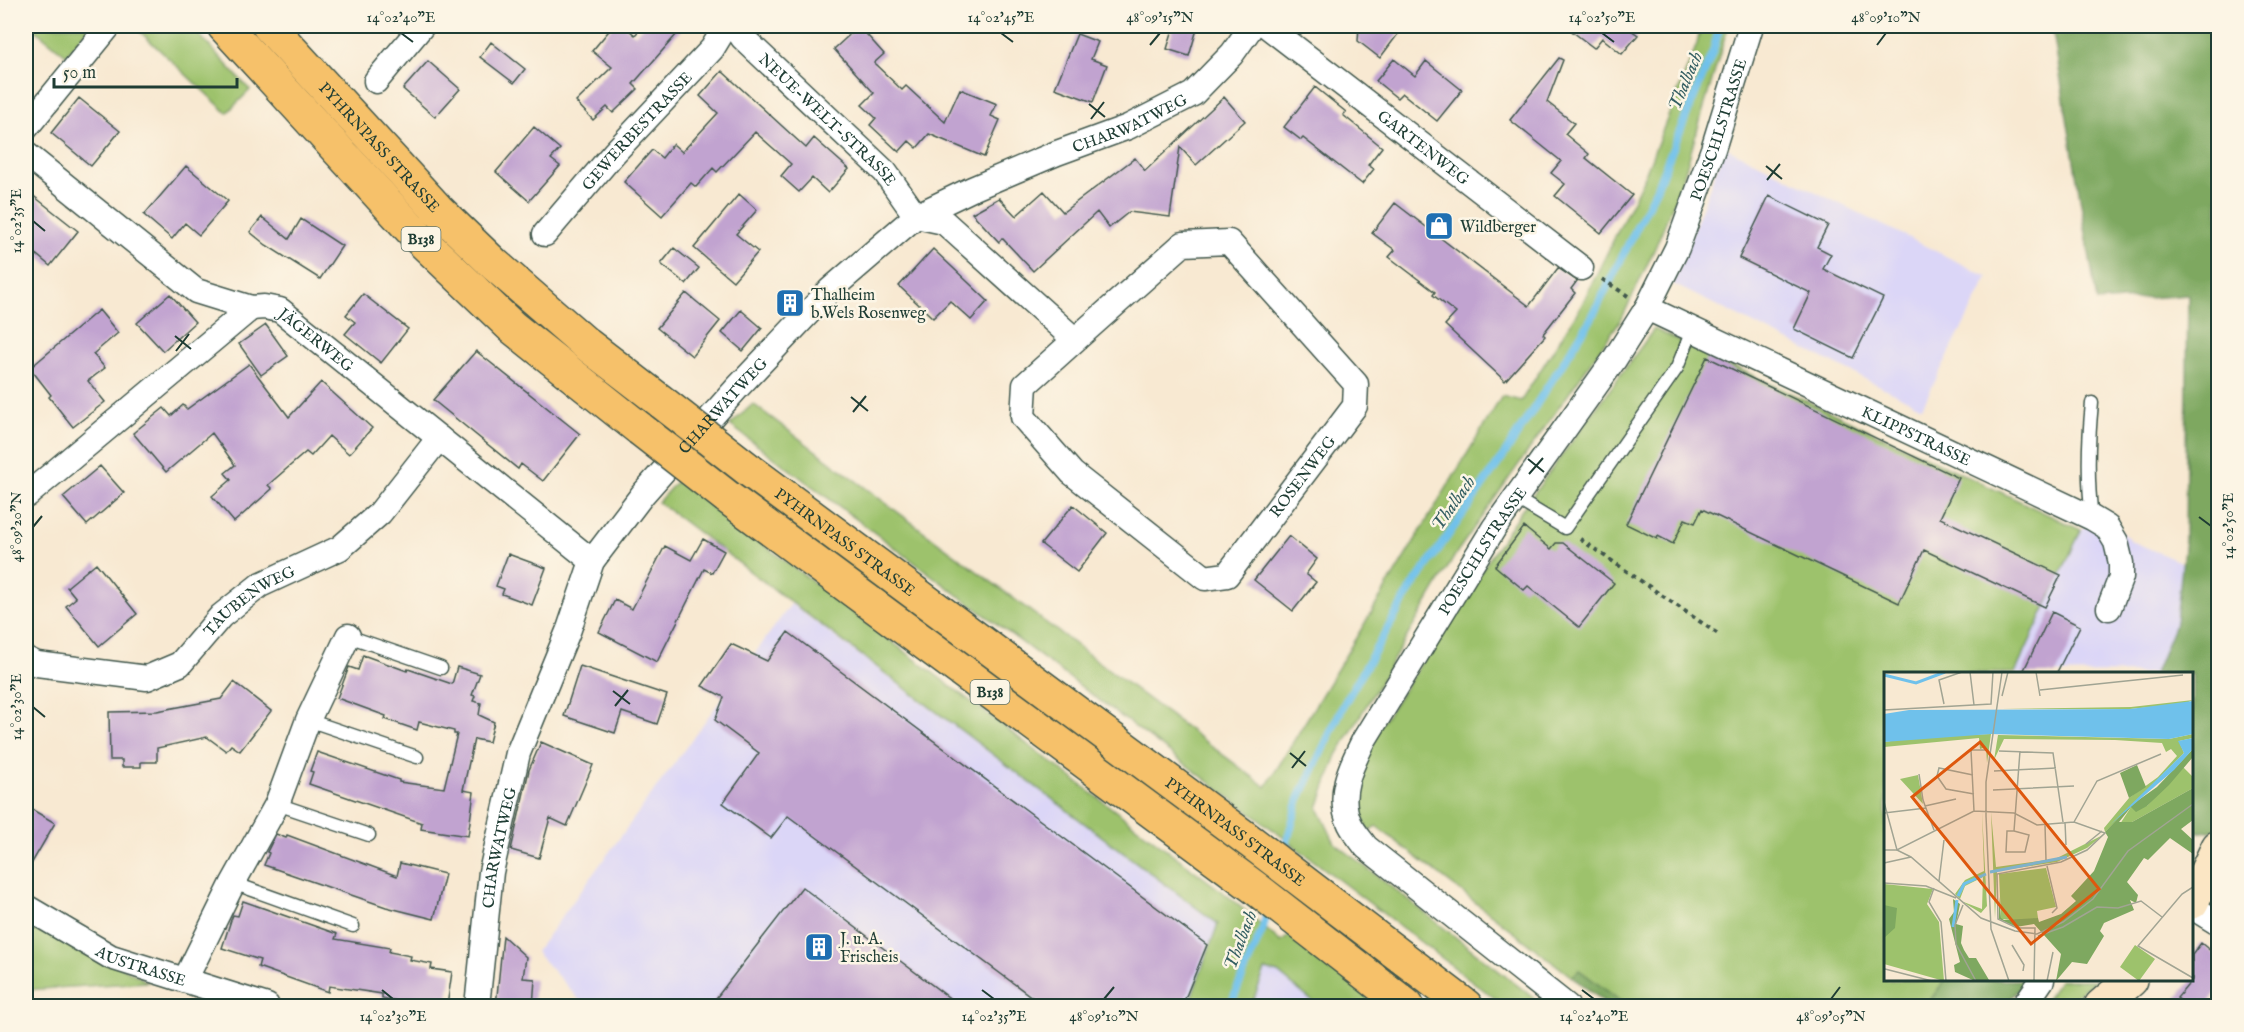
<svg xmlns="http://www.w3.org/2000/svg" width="2244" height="1032" font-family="'IM FELL English',serif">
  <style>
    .built { fill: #dbd6f7 }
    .green { fill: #9dc26c; stroke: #5e8050; stroke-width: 1.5 }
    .forest { fill: #7ea860; stroke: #4e724a; stroke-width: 1.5 }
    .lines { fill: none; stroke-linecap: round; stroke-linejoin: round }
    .stream { stroke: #6fc1eb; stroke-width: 8 }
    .building { fill: #c1a3d0 }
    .service-casing { stroke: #40574c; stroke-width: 15 }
    .minor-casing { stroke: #40574c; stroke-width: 27 }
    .secondary-casing { stroke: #40574c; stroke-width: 36 }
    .primary-casing { stroke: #40574c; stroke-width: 36 }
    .path { stroke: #40574c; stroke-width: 4; stroke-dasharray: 4.5 4.5; stroke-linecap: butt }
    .service { stroke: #fff; stroke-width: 12 }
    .minor { stroke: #fff; stroke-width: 24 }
    .secondary { stroke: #fbe6c4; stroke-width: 33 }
    .primary { stroke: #f6c16b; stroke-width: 33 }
    .primary-bridge-casing { stroke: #40574c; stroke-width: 36; stroke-linecap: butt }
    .primary-bridge { stroke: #f6c16b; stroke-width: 33 }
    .ticks { fill: none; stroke: #1f3d34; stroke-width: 2 }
    .labels { text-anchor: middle; stroke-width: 5; stroke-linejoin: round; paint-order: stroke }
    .shield { fill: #fcf5e5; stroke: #617469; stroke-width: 1.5 }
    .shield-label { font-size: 15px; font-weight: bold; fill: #1f3d34 }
    .street-label { font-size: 16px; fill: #1f3d34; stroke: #fcf5e5 }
    .poi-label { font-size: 16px; fill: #1f3d34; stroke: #fcf5e5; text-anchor: start }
    .water-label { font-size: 18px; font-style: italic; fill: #335e62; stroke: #fcf5e5 }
    .inset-river { fill: none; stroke: #6fc1eb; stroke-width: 3 }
    .inset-road { fill: none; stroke: #a1a493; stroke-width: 1.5 }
    .view { fill: #de580e; fill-opacity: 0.15; stroke: #de580e; stroke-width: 3 }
    .inset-edge { fill: none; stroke: #1f3d34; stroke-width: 3 }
    .neatline { fill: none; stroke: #1f3d34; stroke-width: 2 }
    .ticks-label { font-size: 15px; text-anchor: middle; fill: #1f3d34 }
  </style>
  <rect width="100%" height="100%" fill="#fcf5e5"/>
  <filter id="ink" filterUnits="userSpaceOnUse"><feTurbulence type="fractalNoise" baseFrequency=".0167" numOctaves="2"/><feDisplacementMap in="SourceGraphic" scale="12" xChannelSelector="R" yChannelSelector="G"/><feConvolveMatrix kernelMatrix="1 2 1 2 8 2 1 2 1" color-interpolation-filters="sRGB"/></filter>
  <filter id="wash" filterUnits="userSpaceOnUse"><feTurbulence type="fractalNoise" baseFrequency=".008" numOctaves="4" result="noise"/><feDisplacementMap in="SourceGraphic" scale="24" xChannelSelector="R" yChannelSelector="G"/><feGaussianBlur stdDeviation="1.35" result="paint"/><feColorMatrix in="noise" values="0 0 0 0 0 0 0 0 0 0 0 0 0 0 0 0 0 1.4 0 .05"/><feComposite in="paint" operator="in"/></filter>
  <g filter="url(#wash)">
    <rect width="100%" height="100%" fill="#f8e9d2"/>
    <path class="built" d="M1725,147L1988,277L1922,407L1673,284Z
      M2103,513L2131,541L2183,563L2176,622L2155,673L2015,674L2081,530Z
      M791,604L1218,924L1187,1006H585L536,952Z
      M1264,970L1278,973L1318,1006H1251Z"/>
    <path class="green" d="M30,26H91L66,55Z
      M134,26H191L250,90L227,113Z
      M1701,26H1728L1682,182L1655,248L1622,318L1457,552L1337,755L1318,808L1335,843L1544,1006H1505L1264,823L730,425L753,404L1266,787L1502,396L1521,401L1580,308L1642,182L1697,44Z
      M1654,329L2081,530L2015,673L1886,674V980H1945L1926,1006H1627L1579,970L1572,977L1376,826L1369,831L1356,807L1354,773L1369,743L1516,518Z
      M678,480L1228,896L1281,942L1291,934L1380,1006H1318L1278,973L1265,970L1251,1006H1188L1218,924L658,502Z
      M26,913L148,982L26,990Z
      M2060,980H2096L2061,1006H2041Z"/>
    <path class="forest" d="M2052,26H2218V830L2194,833L2192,845V674L2155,673L2176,622L2185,539L2188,295L2097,302Z
      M1579,970L1627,1006H1609L1572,977Z
      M1945,980H2027L2004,1006H1926Z"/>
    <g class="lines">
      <path class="stream" d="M1283,855L1299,799L1344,704L1410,590L1502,458L1591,319L1656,189L1713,51L1720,26
        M1230,1006L1263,928L1268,907"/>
    </g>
    <g id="blocks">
      <path class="building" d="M613,26H624L635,35L643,26H684L633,84L638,89L613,113L607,107L593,120L576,102L612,67L592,51Z
        M859,26L884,54L874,63L902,90L906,86L945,122L960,89L997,104L991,116L1000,120L984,157L929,134L917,148L909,141L899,152L870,125L876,118L862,105L874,93L834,49Z
        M1174,26H1198L1189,56L1167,49Z
        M1359,26H1404L1380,58L1358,41Z
        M1565,26H1625L1638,35L1622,54L1602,38L1594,48Z
        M1077,34L1098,42L1091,59L1107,65L1093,102L1055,88Z
        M491,42L525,69L514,83L480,57Z
        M1559,58L1563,60L1547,102L1574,123L1565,134L1589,154L1586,158L1632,195L1601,233L1555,196L1565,184L1551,173L1561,161L1510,120Z
        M1394,59L1415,76L1426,61L1462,90L1437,121L1402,93L1397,98L1376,81Z
        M428,61L460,89L435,117L403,89Z
        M722,71L806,148L814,138L849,169L828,193L812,178L799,192L781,176L791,164L755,132L717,172L713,168L696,187L691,183L662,216L624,182L652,150L662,158L673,144L682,152L718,113L700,96Z
        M1315,87L1346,112L1343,115L1382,147L1368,165L1374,169L1362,184L1303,138L1301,140L1284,127Z
        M1224,97L1245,121L1196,165L1180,147L1170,217L1129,212L1109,228L1097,212L1033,271L1002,238L999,242L972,213L999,198L1016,216L1044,191L1063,212L1135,158L1145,171Z
        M79,98L120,131L91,166L51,133Z
        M534,127L560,149L551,159L560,166L529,201L496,172Z
        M186,166L228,201L199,235L185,223L172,239L144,215Z
        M26,190L78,231L50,266L26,246Z
        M739,194L757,210L736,234L758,252L733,281L694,248Z
        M1769,196L1828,225L1817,247L1831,254L1823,269L1883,298L1853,358L1794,329L1811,293L1739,258Z
        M1395,203L1529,306L1558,268L1577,281L1571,289L1575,293L1543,334L1545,336L1505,381L1445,325L1456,313L1433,295L1435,292L1389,257L1395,250L1372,233Z
        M262,217L289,239L301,219L342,246L320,279L266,245L250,232Z
        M674,248L699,268L686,284L661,264Z
        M933,249L988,301L971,320L950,301L933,318L899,286Z
        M686,293L720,321L692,356L657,328Z
        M170,294L195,322L163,351L137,323Z
        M363,294L408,329L381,363L345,334L355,322L346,315Z
        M99,310L118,333L93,354L105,368L88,381L105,402L73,427L49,397L51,395L30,368Z
        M741,310L762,328L743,351L722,333Z
        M266,325L288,356L261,375L239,344Z
        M476,351L580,434L543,481L521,464L518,469L433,400Z
        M1707,357L1959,478L1940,518L2061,575L2045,607L1924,550L1899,603L1702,509L1695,523L1685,519L1673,544L1658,536L1657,539L1626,524Z
        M249,364L289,417L321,382L372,428L349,454L329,436L311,456L306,452L268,485L272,489L234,522L212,496L231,480L225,473L235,465L212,433L166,472L133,433L164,408L171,416L183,405L187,409Z
        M100,466L124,493L87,525L63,497Z
        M1073,505L1107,533L1077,572L1041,544Z
        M1524,527L1551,549L1556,543H1563L1614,583L1579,627L1528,586L1524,590L1495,566Z
        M1289,536L1317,559L1306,574L1316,582L1293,611L1254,580Z
        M703,539L724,551L712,573L704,569L657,662L599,632L615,600L632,609L665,546L691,560Z
        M508,554L546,568L532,605L502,594L504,589L496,586Z
        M96,563L137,614L99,646L66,606L76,598L67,587Z
        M2052,612L2080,626L2056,674H2022Z
        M788,632L1207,945L1182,1006H1044L788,816L771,838L723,803L759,753L715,720L724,697L702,686L731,644L767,661Z
        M363,655L407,671L408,669L452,684L457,667L480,674L472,695L475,696L473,701L481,703L479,715L494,722L489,742L474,739L463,790L474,792L468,836L421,829L422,823L309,784L313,772L310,771L317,752L399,780V782L444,788L457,734H454V731L419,722L417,730L385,719L386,716L337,698L349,667L358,670Z
        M580,666L667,695L657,724L622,712L615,733L564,716Z
        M234,682L271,711L240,751L231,745L226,751L207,737L157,748V762H141V767H122V760H110L109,712L157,711L221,699Z
        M541,742L593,765L567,826L550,818L539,858L511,850L529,770Z
        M26,806L55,823L26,873Z
        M276,834L286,838L287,835L397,876L400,863L445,874L434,919L386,907L264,865L269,853L267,852Z
        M802,887L960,1006H710Z
        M243,901L337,934L335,939L390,948L389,952L411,956L410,960L432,964L431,969L452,972L447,1006H402L403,1002L382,998V994L329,986L328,992L258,967L260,960L222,948L231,920L233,915L238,916Z
        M503,936L526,957L523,978L535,979L533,1006H496Z
        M2201,943L2218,957V990L2206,1006H2188L2177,998L2192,980V955Z"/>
    </g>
  </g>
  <g filter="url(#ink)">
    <use href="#blocks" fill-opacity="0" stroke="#40574c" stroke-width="1.5"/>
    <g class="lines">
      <g class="service-casing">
        <path id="service" d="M1515,498L1565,528L1677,368L1693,328
          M2092,518C2087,479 2088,442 2092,403
          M348,636L441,668
          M308,720L417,757
          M277,804L369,835
          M233,883L353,926"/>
      </g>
      <g class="minor-casing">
        <g id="minor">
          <path id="s1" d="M735,26L743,38L885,172L916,216L944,222L1075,340L1025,385L1023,417L1072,473L1205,578L1227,575L1355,406L1356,384L1229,242L1183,244L1075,340"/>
          <path id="s2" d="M1267,26L1581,268"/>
          <path d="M376,81L422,26"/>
          <path d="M26,128L109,26"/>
          <path id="s3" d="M26,154L196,291L251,308L264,307L280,310L592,561"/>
          <path id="s4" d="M545,234L614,153L712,49L726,26"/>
          <path id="s5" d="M1647,308L2092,518L2107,527L2116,542L2121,563V577L2109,608"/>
          <path d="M26,496L251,308"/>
          <path id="s6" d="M26,659L37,664L147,678L180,664L221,616L260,585L340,548L380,513L439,438"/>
          <path id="s7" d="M26,907L111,957L267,1006"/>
          <path d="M2192,907L2218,923"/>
          <path d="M185,980L233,883L277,804L308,720L348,636"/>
          <path id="s8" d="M477,1006L491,872L518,753L569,629L592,561L643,494L737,388L830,290L916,216L972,189L1057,153L1128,127L1193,94L1232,54L1252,26"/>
          <path id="s9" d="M1567,1006L1366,847C1361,840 1354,832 1350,824C1336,795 1351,766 1364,740L1494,528L1614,360L1647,308L1677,248L1713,149L1751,26"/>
          <path d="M2024,1006L2042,980"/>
        </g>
      </g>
      <g class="secondary-casing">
        <path id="secondary" d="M2192,902L2218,847
          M2101,1006L2131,980"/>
      </g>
      <g class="primary-casing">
        <g id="primary">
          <path d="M224,26L419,238L512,327L640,429"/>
          <path id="s10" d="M269,26L437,209L494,264L585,343L663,403"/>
          <path id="s11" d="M749,470L1251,842L1466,1006"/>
          <path d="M727,497L1254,887L1407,1006"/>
        </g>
      </g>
      <path class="path" d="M1602,279L1628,296
        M1580,539L1718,634"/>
      <use href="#service" class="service"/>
      <use href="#minor" class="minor"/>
      <use href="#secondary" class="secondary"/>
      <use href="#primary" class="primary"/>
      <g class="primary-bridge-casing">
        <path id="primary-bridge" d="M663,403L749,470
          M640,429L727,497"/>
      </g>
      <use href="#primary-bridge" class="primary-bridge"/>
    </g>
  </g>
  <path class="ticks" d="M401,33L413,42M1001,33L1013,42M1602,33L1614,42M1150,45L1160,33M1877,45L1886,33M1089,104L1105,117M1091,119L1104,102M1766,166L1782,179M1767,180L1780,164M33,221L45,231M175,336L191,349M176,351L189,334M851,397L868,411M853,412L866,396M1528,459L1544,472M1529,474L1543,458M2199,517L2211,526M33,527L42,516M613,691L630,704M615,706L628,690M33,707L45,717M1290,753L1306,766M1292,768L1305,751M382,990L393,999M982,990L994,999M1582,990L1594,999M1104,999L1114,987M1831,999L1840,987"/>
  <defs>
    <g id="shop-square" transform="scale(1.5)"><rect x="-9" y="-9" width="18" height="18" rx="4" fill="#1f6fb2" stroke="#fcf5e5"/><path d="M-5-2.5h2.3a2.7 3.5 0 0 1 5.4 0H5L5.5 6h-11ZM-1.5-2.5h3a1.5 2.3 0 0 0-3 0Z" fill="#fff"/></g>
    <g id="building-square" transform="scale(1.5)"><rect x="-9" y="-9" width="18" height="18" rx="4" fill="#1f6fb2" stroke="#fcf5e5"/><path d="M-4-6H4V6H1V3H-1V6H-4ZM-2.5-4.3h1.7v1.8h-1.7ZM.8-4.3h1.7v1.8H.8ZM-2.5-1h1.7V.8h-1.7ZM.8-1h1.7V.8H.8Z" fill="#fff"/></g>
  </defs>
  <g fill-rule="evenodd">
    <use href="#shop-square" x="1439" y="226"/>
    <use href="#building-square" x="790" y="303"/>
    <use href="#building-square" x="819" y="947"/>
  </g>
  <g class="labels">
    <g class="shield">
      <rect x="401.5" y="227" width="39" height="24" rx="4.5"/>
      <rect x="970.5" y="680" width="39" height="24" rx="4.5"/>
    </g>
    <g class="shield-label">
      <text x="421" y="244">B138</text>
      <text x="990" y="697">B138</text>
    </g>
    <g class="street-label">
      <text dy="6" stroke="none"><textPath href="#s1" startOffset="132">NEUE-WELT-STRASSE</textPath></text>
      <text dy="6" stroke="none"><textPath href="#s8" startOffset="1170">CHARWATWEG</textPath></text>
      <text dy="6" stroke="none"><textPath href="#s9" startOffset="1082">POESCHLSTRASSE</textPath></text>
      <text dy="6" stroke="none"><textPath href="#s4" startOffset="138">GEWERBESTRASSE</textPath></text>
      <text dy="6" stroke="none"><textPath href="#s10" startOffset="164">PYHRNPASS STRASSE</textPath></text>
      <text dy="6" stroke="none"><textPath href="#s2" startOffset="198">GARTENWEG</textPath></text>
      <text dy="6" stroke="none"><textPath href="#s3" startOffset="352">JÄGERWEG</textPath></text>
      <text dy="6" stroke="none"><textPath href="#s8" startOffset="666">CHARWATWEG</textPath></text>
      <text dy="6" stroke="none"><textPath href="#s5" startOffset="298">KLIPPSTRASSE</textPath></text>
      <text dy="6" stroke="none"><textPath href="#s1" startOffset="958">ROSENWEG</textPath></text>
      <text dy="6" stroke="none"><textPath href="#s11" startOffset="120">PYHRNPASS STRASSE</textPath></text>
      <text dy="6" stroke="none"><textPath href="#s9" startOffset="596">POESCHLSTRASSE</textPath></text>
      <text dy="6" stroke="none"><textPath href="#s6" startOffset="254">TAUBENWEG</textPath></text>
      <text dy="6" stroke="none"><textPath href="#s11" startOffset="606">PYHRNPASS STRASSE</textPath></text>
      <text dy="6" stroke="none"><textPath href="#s8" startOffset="160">CHARWATWEG</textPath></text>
      <text dy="6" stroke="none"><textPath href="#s7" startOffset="130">AUSTRASSE</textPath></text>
    </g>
    <g class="poi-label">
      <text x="1460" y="232">Wildberger</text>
      <text x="811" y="300">Thalheim<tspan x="811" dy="18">b.Wels Rosenweg</tspan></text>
      <text x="840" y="944">J. u. A.<tspan x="840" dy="18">Frischeis</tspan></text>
    </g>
    <g class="water-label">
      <text transform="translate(1685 81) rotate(-67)" y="6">Thalbach</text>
      <text transform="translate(1453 503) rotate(-55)" y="6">Thalbach</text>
      <text transform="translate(1240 940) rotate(-69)" y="6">Thalbach</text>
    </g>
  </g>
  <g transform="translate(1884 672)">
    <rect width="309" height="309" fill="#f8e9d2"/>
    <path d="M309,28L300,32L246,37H118L247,35ZM107,62L103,91L102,75L96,77L95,66L0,75V70L34,65ZM309,62V66L295,69L300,81L221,160L220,156L245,126L274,105L293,84L287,77L282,80L278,71L231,68L120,67L110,88L114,63L285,67ZM299,95L309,105V116L248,150L236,152L247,135L263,134ZM34,103L39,132L16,107ZM98,140L103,234L97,241L77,229L98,237L99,205L81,214L76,227L71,222L81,208L100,199ZM107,140L112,195L171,187L219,163L203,176L173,190L113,199L111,246ZM162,196L172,235L153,239L154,246L142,249L117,247L115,202ZM0,212L49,217L43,232L55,250L60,309L0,292ZM251,273L271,287L255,309L236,295Z" fill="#9dc26c"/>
    <path d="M309,77V85L285,113L263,134L252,140L247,135L235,150H248L309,116V148L297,157L309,168V182L286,166L264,188L260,186L243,210L254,223L252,231L246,228L250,238L220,251L216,259L220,264L203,292L188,290L172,309L177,282L150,252L132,255L115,247V225L117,246L120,248L154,246L155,250L177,242L192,229L187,224L210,199L224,165L221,160L246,134L273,115ZM253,93L262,115L245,126L236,101ZM69,227L76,232L72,252L79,254L77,271L80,278L85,286H92L105,308L91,309L71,300L70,293L76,290L65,247L70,240ZM0,233L13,236L11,256L0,266Z" fill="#7ea860"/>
    <path d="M309,29V62L285,67L107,62L0,70V42L25,38L246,37ZM309,66V77L290,98L227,152L300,81L294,69Z" fill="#6fc1eb"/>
    <path class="inset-river" d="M0,3L32,11L61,0M106,200L183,185M74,224L80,212L102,202M69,255L73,228"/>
    <path class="inset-road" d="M86,0L90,33M118,0L102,110V144L107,257L125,309M152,0L156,24M156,18L299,3M118,24L124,0M60,32L55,8L78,0M0,38L107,32L109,0M115,79L169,81L179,150M110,99L172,96M35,102L39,128L50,158M89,103L55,96L53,104L62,117L90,122M109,118L190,114M0,130L13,178L90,139L130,141L153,153L190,150L221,161L203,178L177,190L113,202L114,247L133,256H151L150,309M41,134L72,127M90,139L87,78H102M0,141L42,136M181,150L182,173M190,150L213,109L277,82M161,153L162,188M130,159L145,163L141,180H122L123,159H130L136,79M202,172L218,159M0,178H13L27,185L97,246L131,259L153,262L179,250L209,227L244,179L309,132M0,191L27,185M163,194L173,236L168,241M55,209L60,168M0,211L42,214L72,226M309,215L298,222L254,274L309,306M50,216L45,230L57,250L62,309M79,233L71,253L72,272L92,309M154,264L179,255L213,235L234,236L257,229L278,245M128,273L140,293L139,299M1,297L48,309M163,309L169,280"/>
    <path class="view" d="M96,70L215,217L147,272L28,125Z"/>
    <rect width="309" height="309" class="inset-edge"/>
  </g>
  <rect width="2244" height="1032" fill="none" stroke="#fcf5e5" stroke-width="66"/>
  <path d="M54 78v9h183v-9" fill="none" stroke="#1f3d34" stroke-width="3"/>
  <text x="63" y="78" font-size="18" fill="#1f3d34" stroke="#fcf5e5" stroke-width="4.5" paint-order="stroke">50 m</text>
  <rect x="33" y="33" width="2178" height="966" class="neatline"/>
  <g class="ticks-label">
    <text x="401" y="22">14°02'40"E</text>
    <text x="1001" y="22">14°02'45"E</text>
    <text x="1160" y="22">48°09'15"N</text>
    <text x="1602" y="22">14°02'50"E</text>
    <text x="1886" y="22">48°09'10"N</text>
    <text transform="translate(16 221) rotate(-90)" y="5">14°02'35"E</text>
    <text transform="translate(2228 526) rotate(-90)" y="5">14°02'50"E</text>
    <text transform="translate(16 527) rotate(-90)" y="5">48°09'20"N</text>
    <text transform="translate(16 707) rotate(-90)" y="5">14°02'30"E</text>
    <text x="393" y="1021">14°02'30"E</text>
    <text x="994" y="1021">14°02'35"E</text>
    <text x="1104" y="1021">48°09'10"N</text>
    <text x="1594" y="1021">14°02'40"E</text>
    <text x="1831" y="1021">48°09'05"N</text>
  </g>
</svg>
